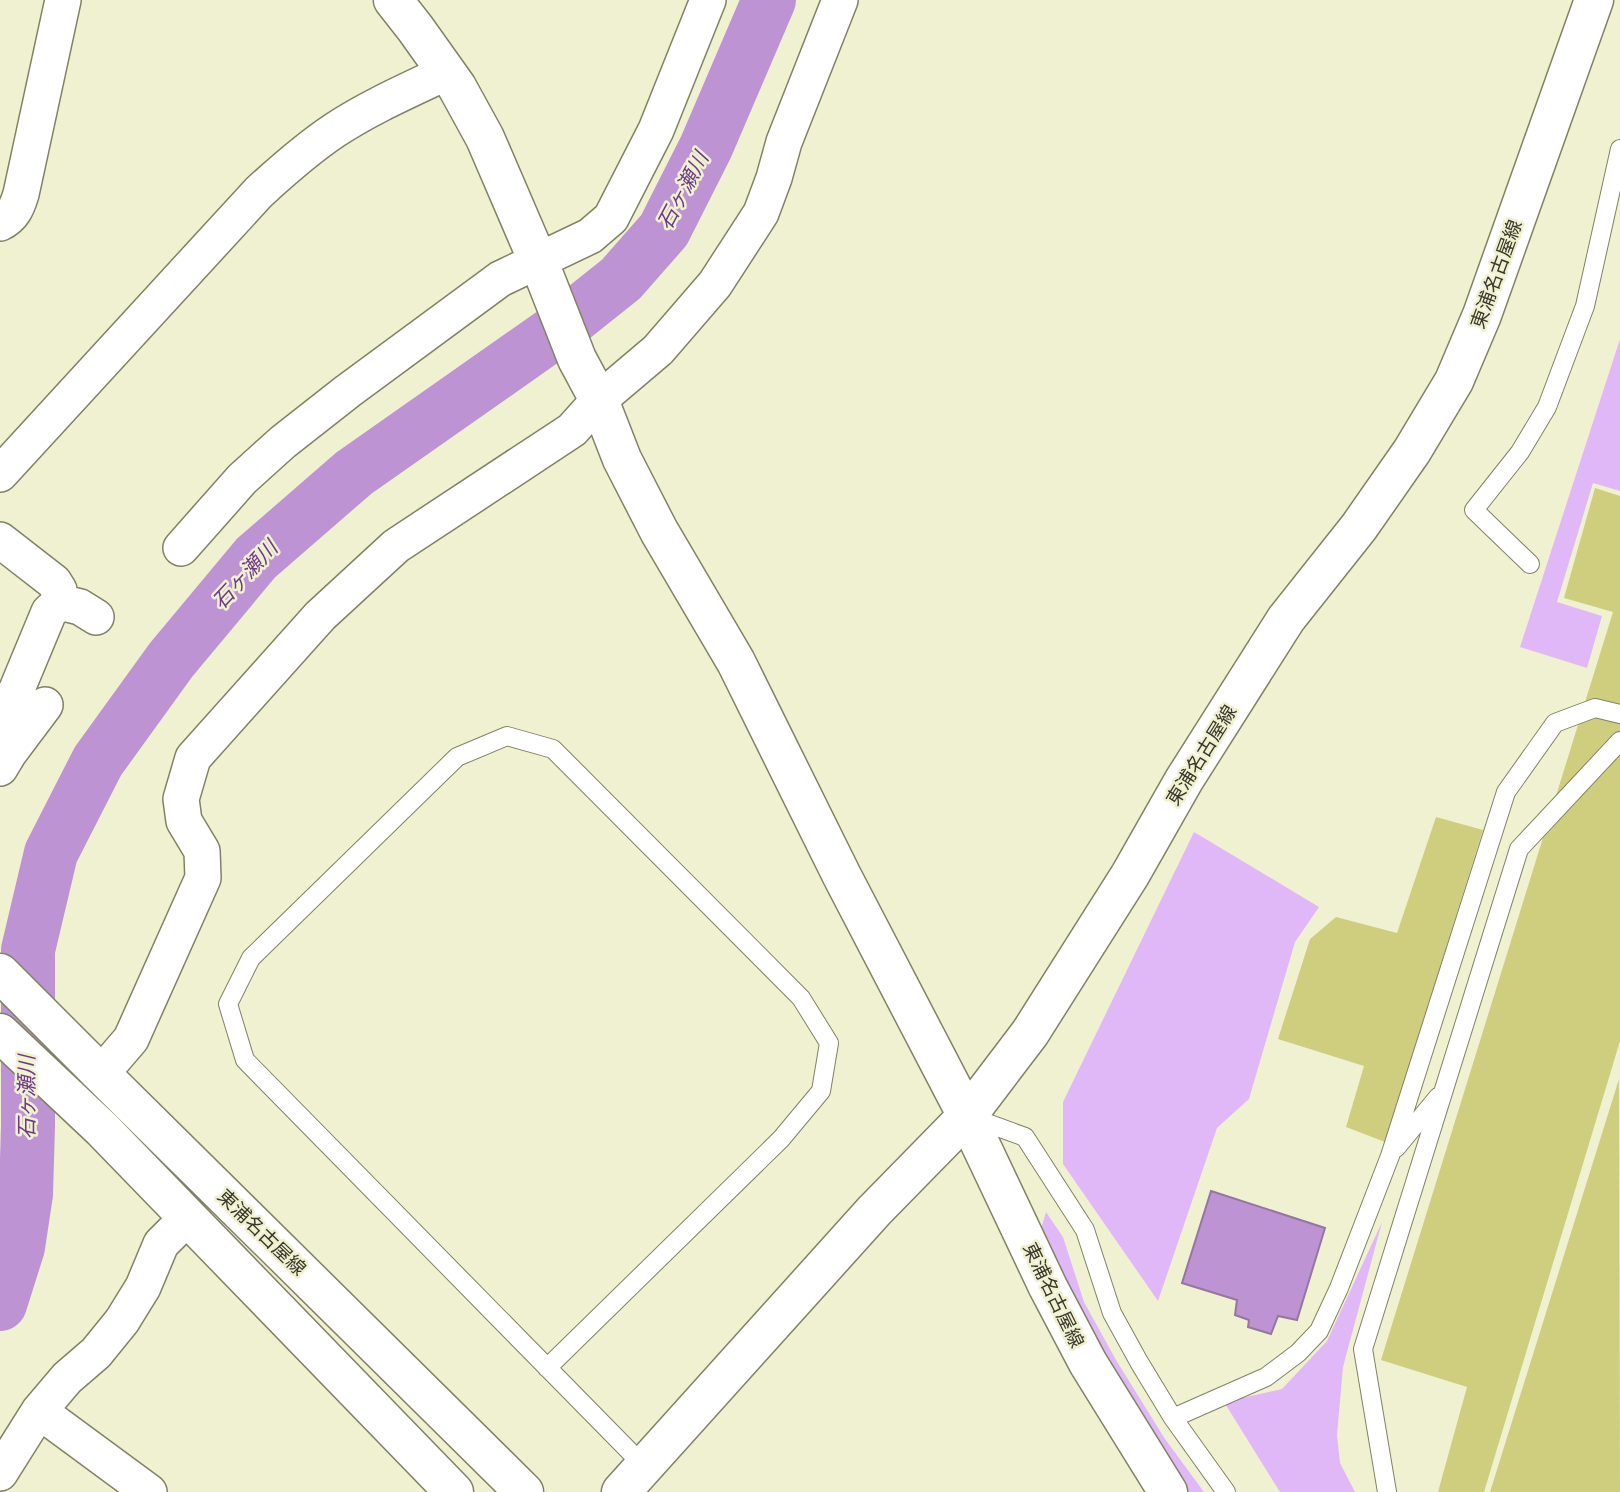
<svg xmlns="http://www.w3.org/2000/svg" width="1620" height="1492" font-family="'PT Sans','Noto Sans JP',sans-serif">
  <style>
    .green { fill: #e1b8f7 }
    .water { fill: #bd93d4; stroke: #9477a1; stroke-width: 2 }
    .lines { fill: none; stroke-linecap: round; stroke-linejoin: round }
    .river { stroke: #bd93d4; stroke-width: 54 }
    .building { fill: #cece7e }
    .lane-casing { stroke: #818265; stroke-width: 20 }
    .street-casing { stroke: #818265; stroke-width: 38 }
    .secondary-casing { stroke: #818265; stroke-width: 41 }
    .primary-casing { stroke: #818265; stroke-width: 41 }
    .lane { stroke: #fff; stroke-width: 18 }
    .street { stroke: #fff; stroke-width: 35 }
    .secondary { stroke: #fff; stroke-width: 38 }
    .primary { stroke: #fff; stroke-width: 38 }
    .labels { text-anchor: middle; stroke-width: 5; stroke-linejoin: round; paint-order: stroke }
    .street-label { font-size: 19px; fill: #36362a; stroke: #f0f1d1 }
    .water-label { font-size: 21px; font-style: italic; fill: #6e3a88; stroke: #f0f1d1 }
  </style>
  <rect width="100%" height="100%" fill="#f0f1d1"/>
  <path class="green" d="M1620,339V491L1593,483L1557,602L1602,616L1587,668L1520,647Z
    M1194,832L1319,907L1295,942L1249,1099L1217,1128L1158,1301L1063,1164V1102Z
    M1046,1212L1063,1237L1084,1302L1116,1360L1165,1439L1204,1492H1185L1100,1356L1041,1229Z
    M1382,1222L1343,1367L1337,1435L1340,1463L1355,1492H1280L1224,1402L1282,1389L1327,1341Z"/>
  <path class="water" d="M1211,1191L1325,1228L1297,1320L1278,1316L1271,1334L1248,1327L1249,1320L1235,1315L1237,1300L1182,1283Z"/>
  <g class="lines">
    <path class="river" d="M0,1304L18,1247L26,1194L28,1126V950L51,853L98,761L171,660L256,558L354,473L552,334L621,279L664,230L706,147L769,0"/>
  </g>
  <path class="building" d="M1595,488L1620,496V1041L1484,1492H1438L1467,1387L1381,1360L1613,612L1564,598Z
    M1436,817L1483,830L1385,1142L1346,1127L1364,1066L1278,1039L1310,939L1336,917L1397,933Z
    M1619,1079L1620,1492H1490Z"/>
  <g class="lines">
    <g class="lane-casing">
      <path id="lane" d="M1530,564L1474,510L1520,452L1547,407L1585,306L1620,149
        M973,1118L1025,1137L1085,1230L1112,1313L1139,1362L1173,1418L1226,1492
        M1396,1148L1438,1097
        M547,1368L781,1139L821,1091L829,1043L801,998L553,749L507,736L457,757L251,958L228,1004L245,1060L644,1466
        M1173,1418L1266,1377L1298,1353L1319,1331L1339,1288L1390,1156L1506,792L1555,723L1595,708L1620,714
        M1387,1492L1363,1349L1519,849L1620,741"/>
    </g>
    <g class="street-casing">
      <path id="street" d="M0,223C13,217 17,207 21,194L63,0
        M0,474L259,192C283,170 308,148 335,130C370,107 409,90 447,72
        M0,540L54,582L59,590L60,602
        M181,548L242,479L283,442L348,391L500,279L590,236L611,218L656,130L708,0
        M0,721L17,689L49,612L60,602L80,607L96,617
        M0,768L9,753L45,705
        M101,1074L131,1039L203,878L202,851L184,821L181,799L193,758L320,616L396,546L572,430L599,400L658,350L715,284L761,213L774,178L784,142L840,0
        M39,1411L149,1492
        M0,1473L39,1411L67,1378L96,1353L122,1321L143,1287L161,1244L187,1218"/>
    </g>
    <g class="secondary-casing">
      <path id="secondary" d="M393,0L415,28L457,87L485,138L544,275L577,359L599,400L622,459L659,531L736,662L842,876L967,1116L874,1211L621,1492"/>
    </g>
    <g class="primary-casing">
      <path id="primary" d="M0,973L101,1074L524,1492
        M0,1033L102,1129L454,1492
        M1168,1492L1088,1363L1048,1287L967,1116L1030,1033L1130,875L1184,780L1286,619L1359,527L1412,451L1454,381L1482,315L1594,0"/>
    </g>
    <use href="#lane" class="lane"/>
    <use href="#street" class="street"/>
    <use href="#secondary" class="secondary"/>
    <use href="#primary" class="primary"/>
  </g>
  <g class="labels">
    <g class="street-label">
      <text transform="translate(1496 274) rotate(-70)" y="7">東浦名古屋線</text>
      <text transform="translate(1201 755) rotate(-58)" y="7">東浦名古屋線</text>
      <text transform="translate(262 1232) rotate(44)" y="7">東浦名古屋線</text>
      <text transform="translate(1054 1295) rotate(64)" y="7">東浦名古屋線</text>
    </g>
    <g class="water-label">
      <text transform="translate(683 191) rotate(-62)" y="7">石ヶ瀬川</text>
      <text transform="translate(245 575) rotate(-47)" y="7">石ヶ瀬川</text>
      <text transform="translate(27 1097) rotate(-90)" y="7">石ヶ瀬川</text>
    </g>
  </g>
</svg>
